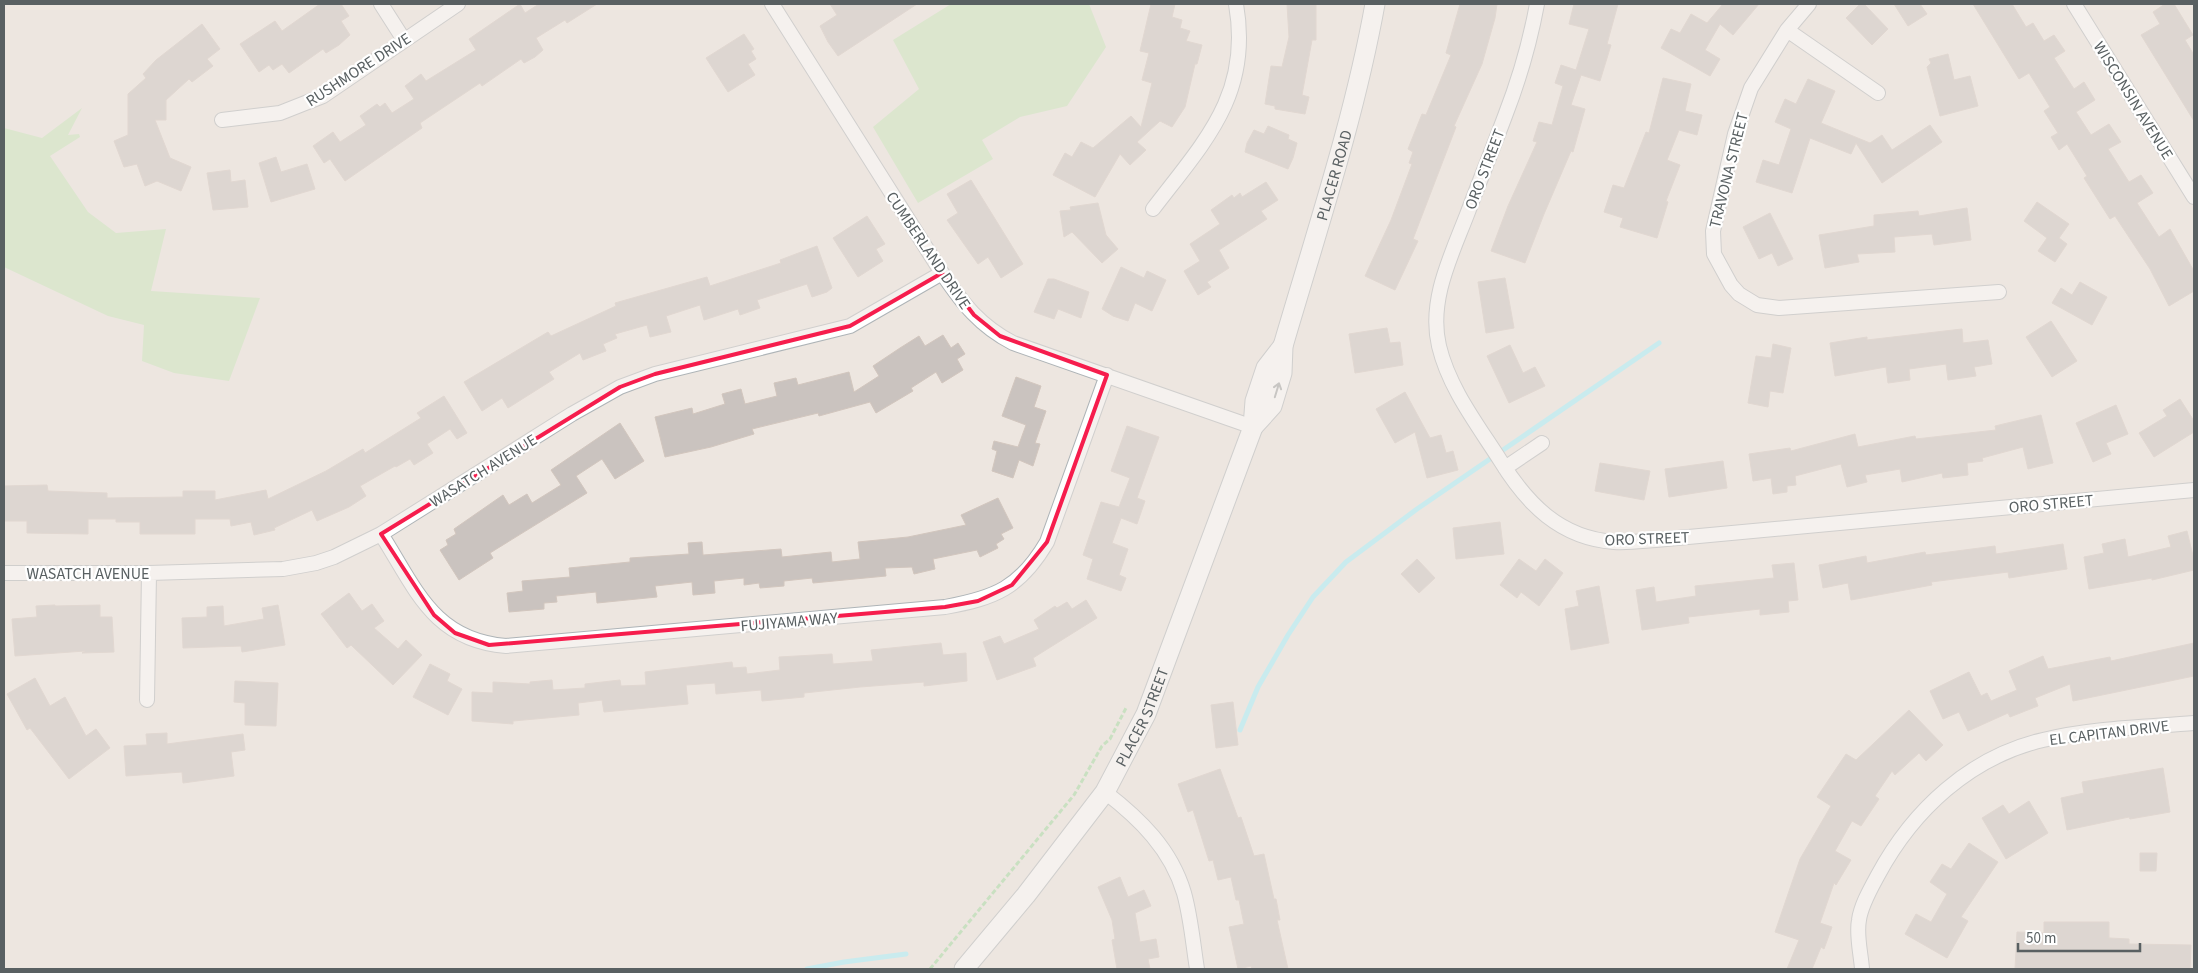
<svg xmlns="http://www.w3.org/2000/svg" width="2198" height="973" font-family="'Source Sans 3',sans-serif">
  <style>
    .green { fill: #c7e7b9 }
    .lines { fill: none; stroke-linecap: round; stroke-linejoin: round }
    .stream { stroke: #9ef2ff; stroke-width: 5 }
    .building { fill: #cac3bf; stroke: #d2c6be }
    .minor-casing { stroke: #aeb4b7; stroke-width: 16 }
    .secondary-casing { stroke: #adb4b7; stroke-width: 21 }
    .path { stroke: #9eda9c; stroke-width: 3; stroke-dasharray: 5 2.5; stroke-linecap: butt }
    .minor { stroke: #fff; stroke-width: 14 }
    .secondary { stroke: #fff; stroke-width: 19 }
    .oneway { stroke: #9ba0a1 }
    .marked { fill: none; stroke: #f61d4d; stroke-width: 4; stroke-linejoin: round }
    .labels { text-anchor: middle; stroke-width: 4.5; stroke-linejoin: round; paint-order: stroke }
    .street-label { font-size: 16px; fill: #596062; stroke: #fff }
  </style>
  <rect width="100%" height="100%" fill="#ede6e0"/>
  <path class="green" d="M951,4H1089L1106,47L1067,106L1020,117L982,140L993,159L918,203L873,127L919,89L893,40Z
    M82,108L68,135L79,134L80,137L50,156L88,212L116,233L166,229L151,291L260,298L229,381L174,373L142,361L144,325L108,316L4,267V128L42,138Z"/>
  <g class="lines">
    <path class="stream" d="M1240,730L1258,687L1288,635L1313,597L1346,562L1417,509L1659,343
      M807,969L844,962L906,954"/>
  </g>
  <path class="building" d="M320,4H341L349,16L341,21L350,35L339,45L326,53L323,49L289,73L282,64L273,70L269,65L259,72L240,44L275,21L282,31Z
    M520,4L525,13L539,4H597L567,23L565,20L536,38L543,50L535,57L524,63L521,59L482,86L480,83L420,123L422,128L345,181L330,159L324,163L313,146L333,132L340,142L366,125L360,116L377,104L380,107L385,103L392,113L414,99L405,86L421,74L426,81L476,50L469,39Z
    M830,4H917L838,56L828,42L820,26L837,15Z
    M1151,4H1175L1172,17L1182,20L1180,28L1190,31L1186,41L1202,45L1197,64H1195L1185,107L1172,127L1160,121L1137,142L1146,150L1130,165L1120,154L1095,197L1053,175L1065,153L1072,157L1081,142L1093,148L1131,116L1141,127L1152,83L1142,80L1149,53L1140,51Z
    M1287,4H1316V40H1312L1302,95L1309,97L1305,114L1275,109V106L1265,104L1271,66L1282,67L1289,37Z
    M1460,4H1497L1495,18L1482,64L1454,126L1456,127L1413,239L1418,241L1395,290L1365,276L1391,220L1412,164L1409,163L1413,152L1408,149L1422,114L1426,115L1451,55L1446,53Z
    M1574,4H1618L1607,44L1611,45L1600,81L1581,75L1571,105L1585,109L1573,152L1571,151L1544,214L1525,263L1491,251L1508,206L1537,142L1533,141L1539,122L1552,125L1563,86L1555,83L1561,65L1576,70L1589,29L1569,24Z
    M1723,4H1759L1733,35L1720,24L1705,50L1720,59L1710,76L1661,48L1671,29L1680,33L1691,14L1707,23Z
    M1860,4H1864L1888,29L1872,45L1846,18Z
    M1894,4H1920L1927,14L1908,26Z
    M1973,4H2012L2026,27L2033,23L2044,41L2054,35L2065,51L2054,58L2074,89L2084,82L2095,100L2076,112L2091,135L2109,124L2121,142L2108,149L2129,182L2141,175L2153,193L2137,203L2159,237L2170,229L2194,271V291L2169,306L2150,269L2115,216L2110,219L2084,178L2087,176L2067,144L2059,150L2051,137L2058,133L2044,111L2050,107L2029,73L2019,79Z
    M2165,4H2174L2193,35L2185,40L2194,55V121L2141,35L2160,24L2153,12Z
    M202,24L220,49L207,59L213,66L192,82L189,79L166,100V120H155L170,158L191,167L181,191L157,181L145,186L137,164L124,167L114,141L128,135V94L146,78L143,74L156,60Z
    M744,34L754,49L751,51L756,59L748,64L755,75L728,92L706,58Z
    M1948,54L1954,80L1970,76L1978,106L1940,116L1927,67L1931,63L1929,59Z
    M1663,78L1691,84L1685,111L1702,115L1697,135L1679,130L1667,160L1680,165L1666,201L1668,202L1657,238L1620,227L1623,218L1604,212L1613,185L1624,188L1646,132L1649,133Z
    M1808,79L1835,91L1821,123L1870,143L1882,135L1892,150L1930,125L1942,142L1882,183L1856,143L1851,154L1810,138L1792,193L1756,182L1763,160L1779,165L1791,129L1775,122L1785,99L1796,104Z
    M1268,126L1289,135L1288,139L1297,143L1293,158L1288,169L1245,152L1247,143L1254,130L1264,134Z
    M276,157L281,172L307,164L315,189L271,202L259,163Z
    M230,170L231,182L245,180L248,207L213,210L207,173Z
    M971,180L1023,264L1001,278L988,257L978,264L947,220L958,213L947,194Z
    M1266,182L1278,200L1261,211L1267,219L1219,250L1229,268L1207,282L1211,287L1198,295L1184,271L1200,261L1190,244L1220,224L1211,210L1232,195L1234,198L1240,193L1242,197Z
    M2037,202L2069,224L2059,238L2067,244L2055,262L2038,251L2047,238L2024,221Z
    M1098,203L1106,235L1118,249L1102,263L1072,232L1064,237L1060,211L1071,210L1070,207Z
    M1967,208L1971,240L1934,245L1932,234L1894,237L1895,252L1857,254L1859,262L1825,268L1819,235L1874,226V215L1918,211L1919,216Z
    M1770,213L1793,259L1778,266L1772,253L1759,259L1743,227Z
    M867,216L885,244L876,249L883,261L858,277L833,238Z
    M817,246L832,288L827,292L812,297L807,284L757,300L760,308L740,315L738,309L704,320L700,305L666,316L671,332L650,337L647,325L615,334L617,338L603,344L606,351L583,360L580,353L549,372L554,379L508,408L502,398L482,411L464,382L548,332L551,336L616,306L615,303L707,277L710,286L781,263L780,260Z
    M1121,267L1144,278L1147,271L1166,280L1152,311L1135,303L1128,321L1113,316L1102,309Z
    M1505,278L1514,328L1486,333L1478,282Z
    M1048,279H1054L1089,292L1081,318L1058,309L1054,319L1034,312Z
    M2080,282L2107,297L2092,325L2052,303L2061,288L2072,295Z
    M2051,321L2077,361L2052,377L2026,337Z
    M1387,328L1390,343L1400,342L1403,365L1355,373L1349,334Z
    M1962,329L1963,343L1988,340L1992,364L1974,367L1976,376L1948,380L1946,364L1909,369L1910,380L1888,383L1886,367L1835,376L1830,343L1867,337V340Z
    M943,335L951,348L958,343L965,354L957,359L963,370L942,383L936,372L911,388L913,391L876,413L870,402L819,416L818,413L752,429L754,434L711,447L665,457L655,417L692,408L693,414L725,404L722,394L741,389L745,404L777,396L774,383L796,378L798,385L849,372L854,392L879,376L873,366L900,348L919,336L925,346Z
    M1773,344L1791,348L1783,393L1770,391L1768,407L1748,403L1756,356L1771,358Z
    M1510,345L1523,373L1535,367L1545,386L1509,403L1487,356Z
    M1016,377L1041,386L1034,407L1046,411L1035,443L1040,444L1033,466L1019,460L1013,478L992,471L997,451L992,449L994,441L1018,447L1026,425L1002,416Z
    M1405,392L1430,438L1441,435L1446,453L1453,451L1458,470L1427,478L1415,432L1395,443L1376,409Z
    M444,396L467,433L457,439L450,429L427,444L433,453L414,465L410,459L396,467L395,466L360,486L366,496L349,507L317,521L312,510L274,528L275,530L254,535L251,522L231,526L230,519H195V534H140V522H116V519H88V534L27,533V521H4V486L47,485L48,491L107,493V498L183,497V491H215V500L266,490L268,499L326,471L363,449L365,453L421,418L417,413Z
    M2180,399L2194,421V432L2154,457L2139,433L2167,416L2163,410Z
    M2116,405L2128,434L2106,443L2111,454L2093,462L2076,423Z
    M2041,415L2053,463L2028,469L2023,447L1982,458L1983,461L1967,463L1968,475L1943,478L1942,473L1902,482L1900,469L1865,475L1867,482L1847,487L1841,464L1795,476L1796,485L1787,486V492L1773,494L1771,478L1753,481L1749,454L1790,448L1791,451L1855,434L1858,447L1915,436L1916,439L1996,430L1995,426Z
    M620,423L644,461L615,479L602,459L576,476L587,493L490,553L493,558L459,580L440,550L448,545L446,540L456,534L454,529L503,495L509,505L527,494L532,503L561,485L551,470Z
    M1127,426L1159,437L1137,498L1145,501L1137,524L1121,518L1112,543L1128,549L1119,575L1126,578L1121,591L1087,579L1093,559L1083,555L1101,502L1119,507L1130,478L1111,471Z
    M1723,461L1727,488L1669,497L1665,469Z
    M1600,463L1650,471L1644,500L1595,491Z
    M998,498L1013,528L1001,534L1004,539L996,544L998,548L980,557L977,550L933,559L935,569L914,574L912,567L885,568L886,576L813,583L812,578L784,581V586L760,588L759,583L744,585V578L714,581L715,593L693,595L692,582L655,586L657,597L597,603L596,592L556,596L557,602L544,603V609L509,612L507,593L523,591L522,581L570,577L569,568L630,562V558L689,554L688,543L702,542L703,555L781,549L782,557L831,552L832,562L860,559L858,542L908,537L966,525L961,515Z
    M1500,522L1504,554L1456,559L1453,528Z
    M2187,531L2194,560V570L2152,580V578L2089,589L2084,557L2104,553L2102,544L2125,539L2128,557L2171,547L2168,536Z
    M2063,544L2067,569L2009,578L2008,572L1931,582L1932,585L1851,600L1848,583L1823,588L1819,565L1866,556L1867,563L1925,552L1926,555L1995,546L1996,554Z
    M1417,559L1435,578L1419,593L1401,574Z
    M1519,559L1536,571L1545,559L1563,573L1539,606L1521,592L1517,598L1500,585Z
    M1794,563L1798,600L1788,601L1789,612L1760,615V609L1688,617L1689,623L1642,630L1636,590L1654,587L1656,602L1696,596L1695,586L1774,578L1772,565Z
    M1599,586L1609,643L1571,650L1565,609L1579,606L1576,591Z
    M349,593L362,611L372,604L384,621L374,628L398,649L406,640L422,655L393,685L351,645L347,648L321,614Z
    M1086,600L1097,618L1033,658L1036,666L997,680L983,642L1000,636L1004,644L1039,629L1034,620L1055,606L1057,608L1067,602L1072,609Z
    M55,605V606L100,605V617H112L114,652L82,653L85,651L15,656L12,619L37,617L36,606Z
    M278,605L285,645L242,652L241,646L183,648L182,618L207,617V607L223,606L224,626L264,619L262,608Z
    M941,643L943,655L966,653L967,681L924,686V682L860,687L804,693V697L762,701L761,690L716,694L715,683L686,685L688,704L604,712L602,700L578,703L579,715L513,721V724L472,721V692L493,693V682L530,684V682L552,680L553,690L585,688V684L620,680L621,686L646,685L645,672L732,662L733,668L746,667L747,674L780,670L779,657L832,654L833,664L873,661L871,650Z
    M2194,643V676L2073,701L2070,684L2035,698L2038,706L2010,717L2008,713L1968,731L1959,712L1943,719L1930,691L1969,672L1981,696L1987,693L1991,701L2017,690L2009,671L2043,656L2048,669L2110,657L2111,661Z
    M430,664L450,674L447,681L462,689L448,715L413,697Z
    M35,678L50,706L65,697L86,736L96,729L110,748L69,779L30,728L27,730L7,694Z
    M235,681L278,683L276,726L245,725V703L234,702Z
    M1233,702L1238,745L1216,748L1211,705Z
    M1909,710L1943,745L1926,761L1919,753L1895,775L1892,771L1875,796L1879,799L1861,826L1852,821L1835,851L1851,860L1836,885L1834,883L1820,923L1832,927L1824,949L1821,947L1812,969H1787L1799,940L1775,932L1800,859L1831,806L1817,797L1846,754L1856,760Z
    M167,733V744L243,734L245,750L231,752L234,776L183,783L182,772L126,776L124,746L147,745L146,734Z
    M2163,768L2170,812L2130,819L2129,817L2067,830L2061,798L2084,793L2082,782Z
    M1220,769L1238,818L1241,817L1254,856L1264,854L1274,899H1276L1280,920H1277L1288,969H1252L1251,966L1238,969L1229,927L1244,924L1239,900H1236L1231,877L1218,880L1213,860L1209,861L1193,810L1188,812L1178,784Z
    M2029,801L2048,833L2006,859L1982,818L2003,805L2009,814Z
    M1969,843L1998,862L1961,917L1968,921L1947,958L1905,934L1916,914L1931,922L1947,894L1930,882L1942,864L1951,869Z
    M2140,853H2157L2156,871H2140Z
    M1120,877L1128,897L1144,890L1151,906L1135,913L1140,942L1156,939L1159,957L1148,959L1150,969H1117L1112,940L1115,939L1112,920L1098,887Z
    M2044,922H2109V938L2129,939V944L2191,945L2190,969H2015L2017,932L2044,933Z"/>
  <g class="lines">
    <g class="minor-casing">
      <path id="minor" d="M381,4L404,40
        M772,4L942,273C963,304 980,326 1013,343L1253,427
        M1537,4C1530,42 1519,80 1505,116C1493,148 1480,180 1468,212C1452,254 1428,300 1439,346C1449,388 1477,424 1500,460C1527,504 1560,538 1614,542C1628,543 1642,541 1656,540L2194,490
        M1809,4L1787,30L1751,88L1735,134L1713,231L1714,254L1731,285L1739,294L1757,305L1779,308L1999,292
        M2074,4L2194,197
        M1787,30L1878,93
        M222,120L280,113L323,96L458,4
        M1153,209C1204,142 1252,95 1236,4
        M1505,468L1542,443
        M381,534C416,589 433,640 506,646L945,607C995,598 1020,588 1047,542L1107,375
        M4,573H149L283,569L316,563L334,557L381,534L572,414L620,387L655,374L850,326L942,273
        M147,700L149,573
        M1105,792C1140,819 1171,849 1184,893C1191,918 1193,944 1197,969
        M1862,969C1861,954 1856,935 1859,920C1861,905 1871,888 1878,875C1913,810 1970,757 2043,740C2092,728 2145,727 2194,723"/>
    </g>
    <g class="secondary-casing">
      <g id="secondary">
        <path id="s1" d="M1253,427L1272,406L1282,373L1283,346C1316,233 1354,120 1375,4"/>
        <path id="s2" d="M964,969L1026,895L1105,792L1146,714L1253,427L1255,401L1266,368L1283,346"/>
      </g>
    </g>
    <path class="path" d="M930,969L1074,795L1102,746L1110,739L1126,708"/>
    <use href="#minor" class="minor"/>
    <use href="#secondary" class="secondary"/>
  </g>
  <defs><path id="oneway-shaft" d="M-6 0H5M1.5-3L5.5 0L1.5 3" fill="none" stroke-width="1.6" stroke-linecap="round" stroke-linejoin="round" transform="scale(1.25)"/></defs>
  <use class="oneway" href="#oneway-shaft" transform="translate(1277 390) rotate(-73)"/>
  <path d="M0 0H2198V973H0ZM942,273L974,315L1000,336L1107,375L1047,542L1012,585L978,601L945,607L489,645L455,633L434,615L381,534L620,387L655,374L850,326Z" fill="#ede6e0" fill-opacity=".55" fill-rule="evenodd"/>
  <path class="marked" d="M942,273L974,315L1000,336L1107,375L1047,542L1012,585L978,601L945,607L489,645L455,633L434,615L381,534L620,387L655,374L850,326Z"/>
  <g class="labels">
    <g class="street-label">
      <text transform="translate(358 69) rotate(-33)" y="6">RUSHMORE DRIVE</text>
      <text transform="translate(2134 100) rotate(58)" y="6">WISCONSIN AVENUE</text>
      <text transform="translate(1484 169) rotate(-69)" y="6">ORO STREET</text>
      <text transform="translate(1728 170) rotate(-76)" y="6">TRAVONA STREET</text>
      <text dy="6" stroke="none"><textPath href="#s1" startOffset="268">PLACER ROAD</textPath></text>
      <text transform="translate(929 250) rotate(56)" y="6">CUMBERLAND DRIVE</text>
      <text transform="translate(483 470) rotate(-32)" y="6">WASATCH AVENUE</text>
      <text transform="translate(2051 503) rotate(-5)" y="6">ORO STREET</text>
      <text transform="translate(1647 538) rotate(-2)" y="6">ORO STREET</text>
      <text x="88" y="579">WASATCH AVENUE</text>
      <text transform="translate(789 621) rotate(-5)" y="6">FUJIYAMA WAY</text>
      <text dy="6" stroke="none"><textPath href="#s2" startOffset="310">PLACER STREET</textPath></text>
      <text transform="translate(2109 732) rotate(-7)" y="6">EL CAPITAN DRIVE</text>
    </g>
  </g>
  <rect width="2198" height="973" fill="none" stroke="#596062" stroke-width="10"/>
  <path d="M2018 943v8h122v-8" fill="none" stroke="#596062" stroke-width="2.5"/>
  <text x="2026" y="943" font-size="15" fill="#596062" stroke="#ffffff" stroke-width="4" paint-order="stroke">50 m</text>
</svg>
